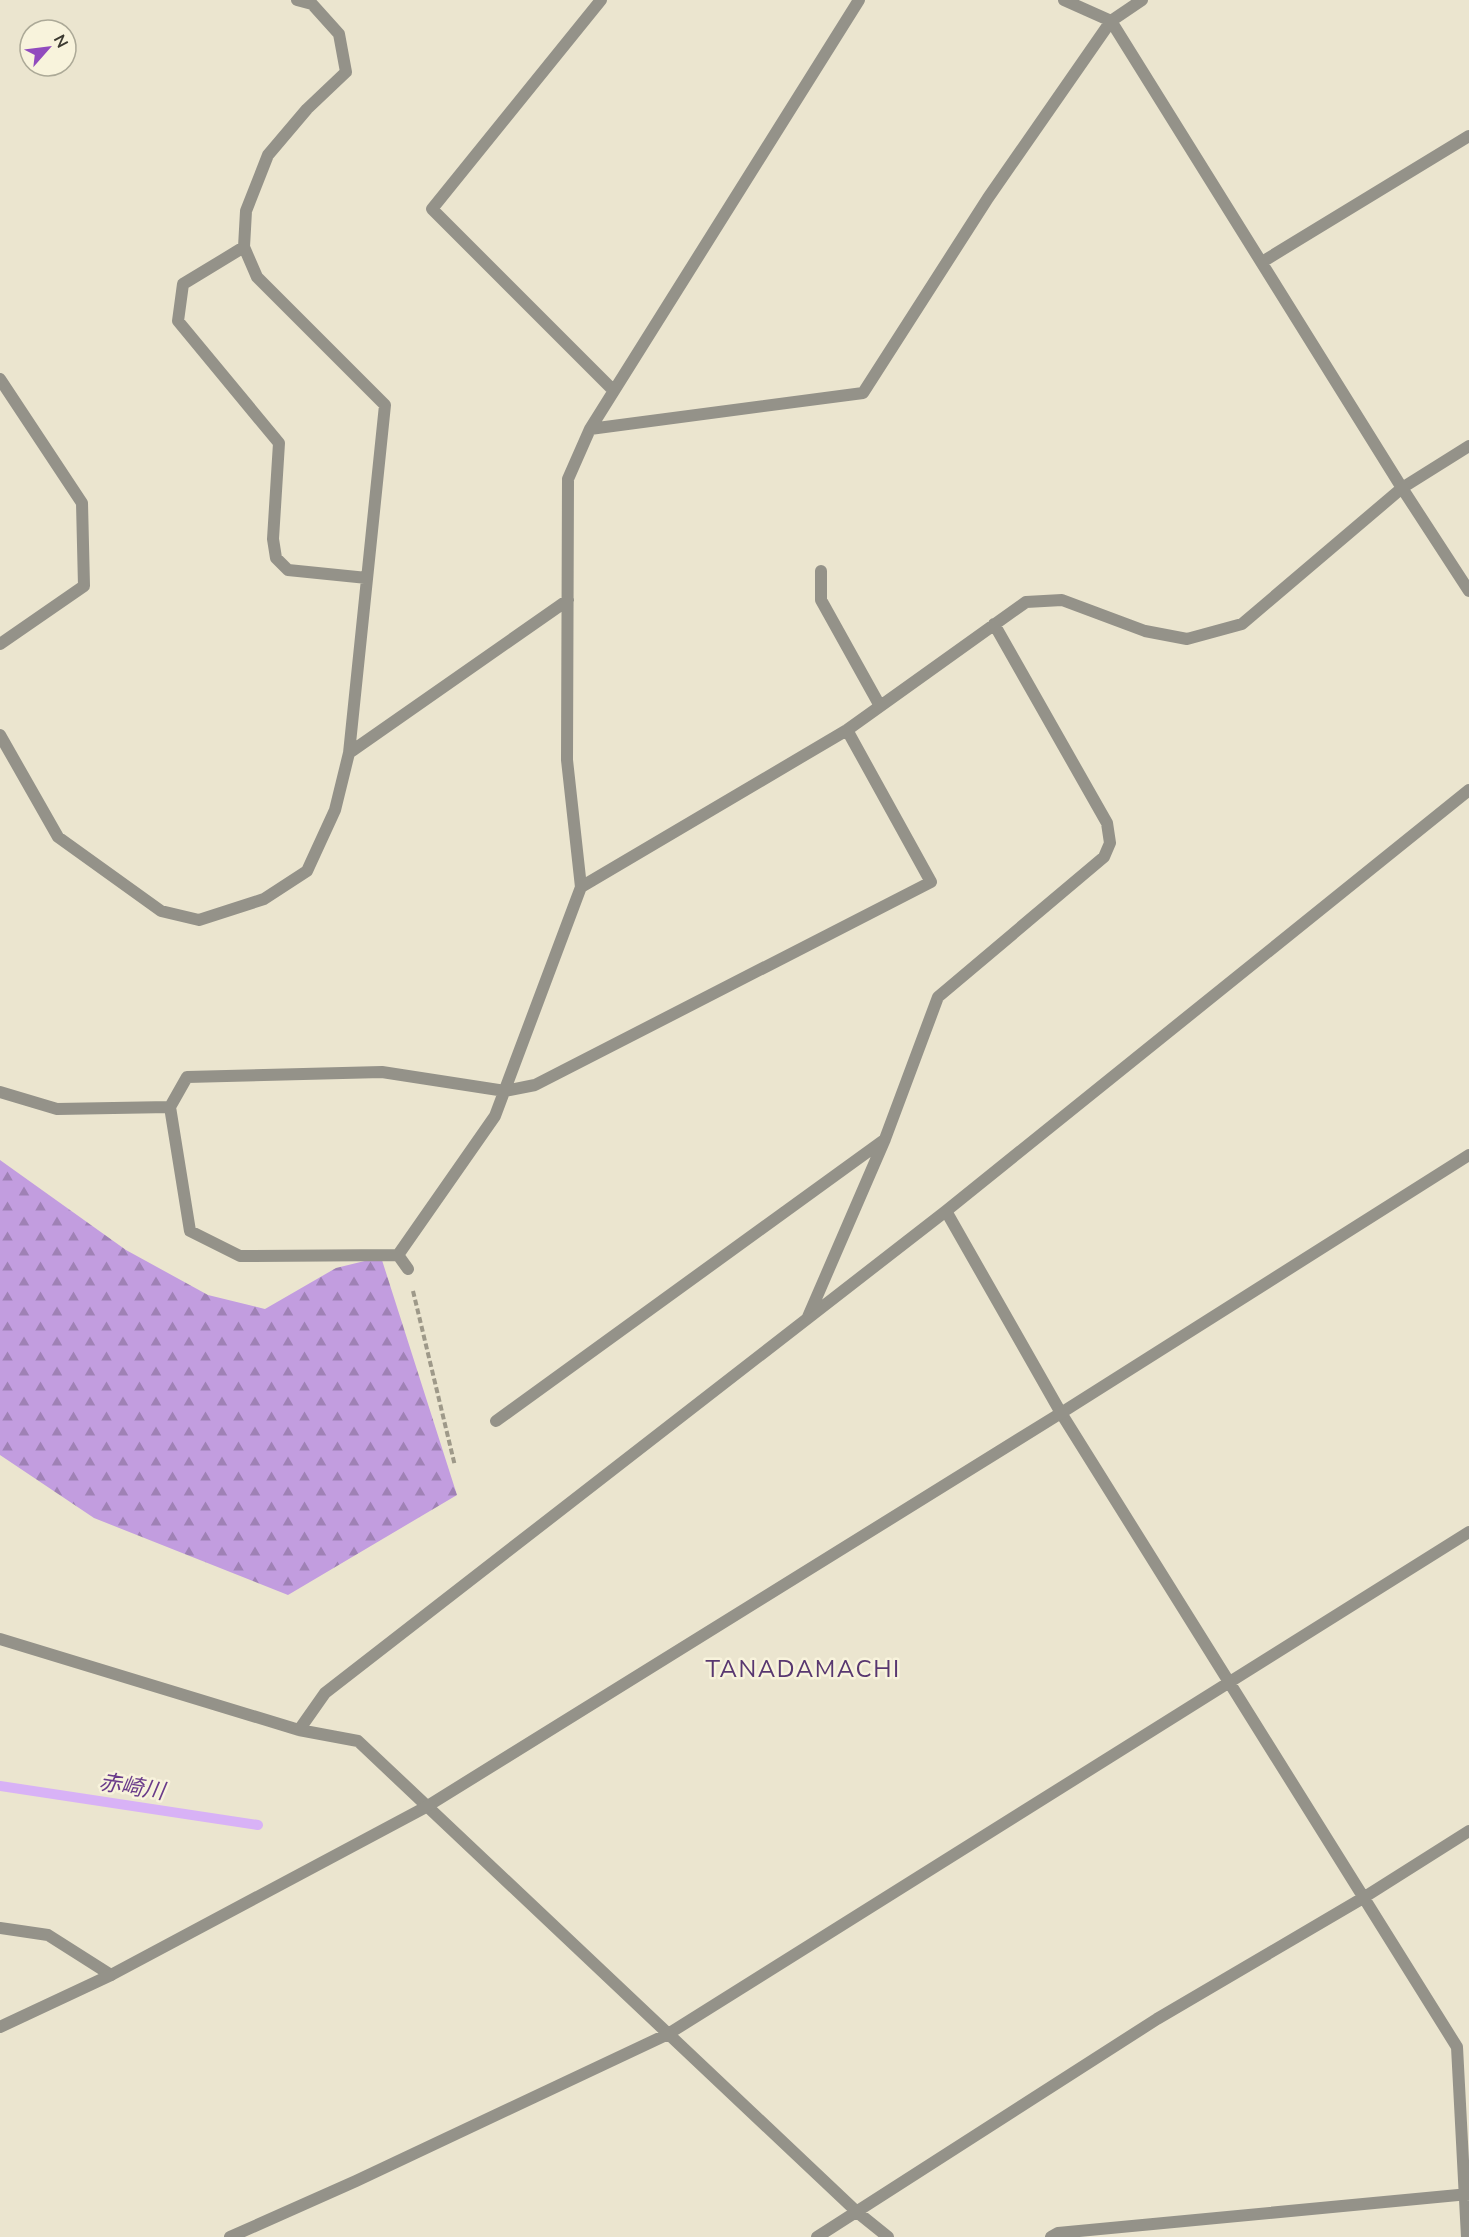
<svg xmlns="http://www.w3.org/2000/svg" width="1469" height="2237" font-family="'Nunito Sans','Noto Sans JP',sans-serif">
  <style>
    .forest { fill: url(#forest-firs) }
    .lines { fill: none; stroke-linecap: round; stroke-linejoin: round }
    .stream { stroke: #d8b2f6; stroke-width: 10 }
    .path { stroke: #9e9989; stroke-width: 4; stroke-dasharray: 6 3; stroke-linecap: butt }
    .minor { stroke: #949289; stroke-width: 12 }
    .tertiary { stroke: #949289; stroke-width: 12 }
    .labels { text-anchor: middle; stroke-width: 5; stroke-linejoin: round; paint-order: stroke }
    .water-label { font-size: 22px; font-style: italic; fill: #6a3b8a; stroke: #f8f3dc }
    .quarter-label { font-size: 24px; letter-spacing: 1.5px; fill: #583770; stroke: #f8f3dc }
  </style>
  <defs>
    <pattern id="forest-firs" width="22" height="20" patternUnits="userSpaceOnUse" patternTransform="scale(1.5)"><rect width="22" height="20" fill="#c29ddf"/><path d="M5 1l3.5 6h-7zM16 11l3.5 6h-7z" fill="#9f81b5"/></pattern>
  </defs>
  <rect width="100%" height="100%" fill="#ebe5cf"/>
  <path class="forest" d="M0,1160L126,1250L208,1295L265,1309L336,1268L381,1257L457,1495L288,1595L94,1518L0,1455Z"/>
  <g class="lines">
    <path class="stream" d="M0,1786L258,1825"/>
    <path class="path" d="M413,1291L455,1466"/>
    <path class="minor" d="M601,0L432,209L614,391
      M1064,0L1111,21L1402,488L1469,591
      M244,247L183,284L178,321L279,443L273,539L276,558L288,570L367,578
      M1262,262L1469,136
      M0,379L82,503L84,586L0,644
      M590,429L863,393L988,198L1111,21L1142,0
      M821,571V600L880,706
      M0,735L58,837L161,911L199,920L264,899L307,871L335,810L349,753L385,405L257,277L244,247L246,211L268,155L307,109L346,72L339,34L312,4L297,0
      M349,753L568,600
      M581,887L847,730L1026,602L1062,600L1145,631L1187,639L1242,624L1402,488L1469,446
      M0,1092L57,1109L170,1107L190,1231L240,1256L398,1255
      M170,1107L187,1077L382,1072L505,1091L535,1085L931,882L847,730
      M946,1211L1061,1413L1457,2047L1467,2237
      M398,1255L495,1116L581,887L567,760L568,479L590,429L859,0
      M398,1255L408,1269
      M808,1317L885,1139L938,997L1104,857L1110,843L1107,823L994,624
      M496,1421L884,1140
      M0,1639L299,1730L358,1741L857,2212L888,2237
      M299,1730L325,1693L946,1211L1469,790
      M0,1928L48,1935L111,1975
      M230,2237L356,2181L668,2034L1469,1532
      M817,2237L1157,2019L1363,1898L1469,1831
      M1051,2237L1058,2233L1469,2194"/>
    <path class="tertiary" d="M0,2027L111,1975L426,1807L1061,1413L1469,1155"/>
  </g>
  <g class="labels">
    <g class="water-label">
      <text transform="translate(132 1786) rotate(9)" y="8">赤崎川</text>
    </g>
    <g class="quarter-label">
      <text x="803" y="1677">TANADAMACHI</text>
    </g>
  </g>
  <g transform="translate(48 48) rotate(62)"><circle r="28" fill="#f8f3dc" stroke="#aca997" stroke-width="1.5"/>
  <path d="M0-4.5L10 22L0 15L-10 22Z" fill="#914bbe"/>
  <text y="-9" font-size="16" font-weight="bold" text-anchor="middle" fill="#3b3930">N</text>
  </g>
</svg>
